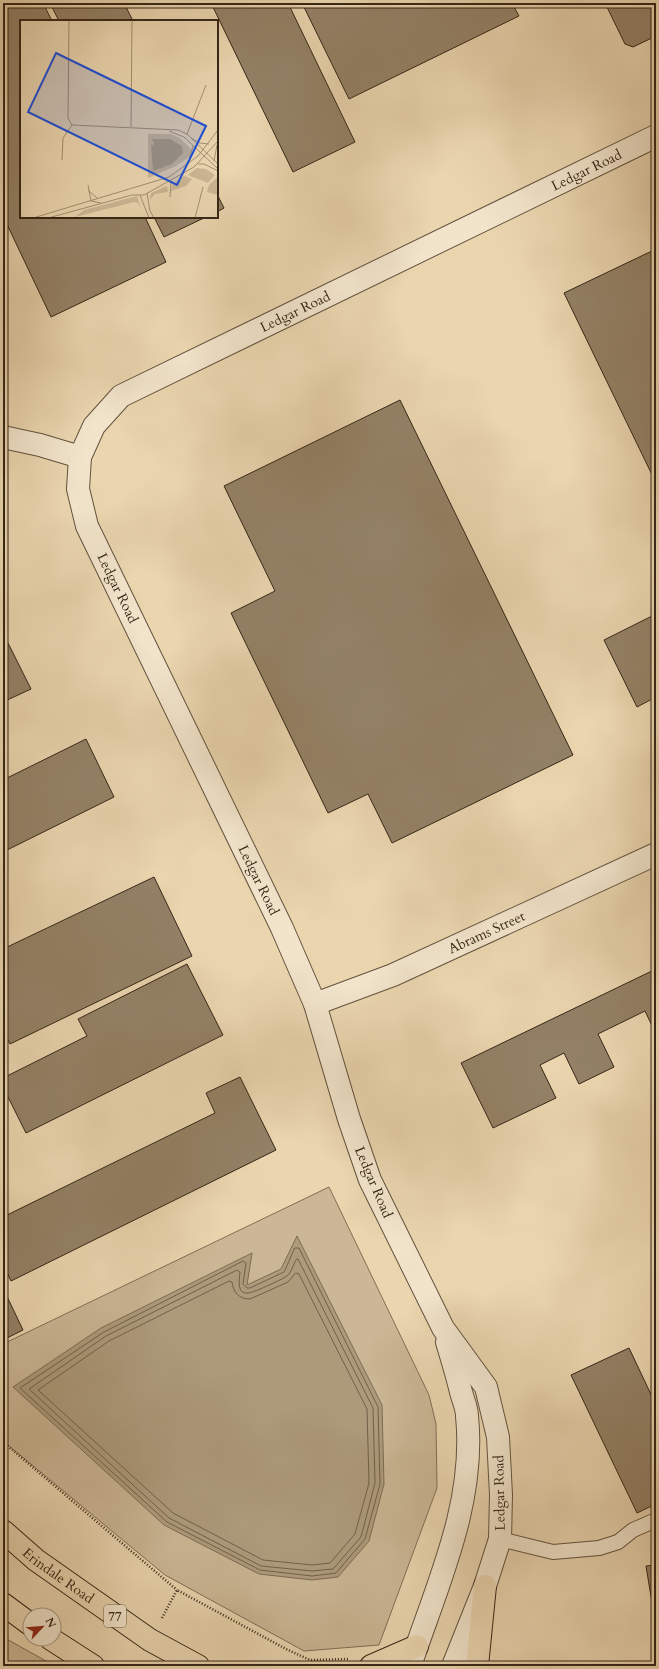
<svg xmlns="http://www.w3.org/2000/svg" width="659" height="1669" font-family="Cardo,serif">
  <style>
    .green { fill: #cbb795; stroke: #806e56 }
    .water { fill: #ac9a7b; stroke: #7c6c53 }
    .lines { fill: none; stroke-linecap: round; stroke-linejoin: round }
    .shore { stroke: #706049; stroke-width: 1 }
    .building { fill: #938166; stroke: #352617 }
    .service-casing { stroke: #62523d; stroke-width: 16 }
    .minor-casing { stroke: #62523d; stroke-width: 24 }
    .primary-casing { stroke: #352617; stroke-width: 24 }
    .path { stroke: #352617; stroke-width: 2.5; stroke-dasharray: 1 2; stroke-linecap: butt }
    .service { stroke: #f1e4cb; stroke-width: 14 }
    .minor { stroke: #f1e4cb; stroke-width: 22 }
    .primary { stroke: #ead5af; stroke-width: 22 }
    .labels { text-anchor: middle; stroke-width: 3.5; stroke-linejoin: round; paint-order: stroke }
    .shield { fill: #f1e4cb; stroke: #6d5f4d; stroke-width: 1 }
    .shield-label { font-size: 13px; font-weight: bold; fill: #352617 }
    .street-label { font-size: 14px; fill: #352617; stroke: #f1e4cb }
    .inset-road { fill: none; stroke: #a28f72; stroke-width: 1 }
    .view { fill: #1d4ed8; fill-opacity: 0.15; stroke: #1d4ed8; stroke-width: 2 }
    .inset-edge { fill: none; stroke: #352617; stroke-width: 2 }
  </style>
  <rect width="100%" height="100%" fill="#ead5af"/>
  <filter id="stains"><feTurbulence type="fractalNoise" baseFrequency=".005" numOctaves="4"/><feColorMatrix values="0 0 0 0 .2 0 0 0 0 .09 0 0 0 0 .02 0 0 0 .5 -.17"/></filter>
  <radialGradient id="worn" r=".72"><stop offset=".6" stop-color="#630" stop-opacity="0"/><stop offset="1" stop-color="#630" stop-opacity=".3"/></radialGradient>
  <path class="green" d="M329,1187L429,1395L436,1424L437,1488L379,1645L304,1651L165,1575L3,1441V1344Z
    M3,1637L55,1666H3Z"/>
  <path class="water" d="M297,1236L382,1405L384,1484L369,1541L338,1577L312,1580L259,1574L164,1525L13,1387L101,1328L252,1253L247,1285L281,1269Z"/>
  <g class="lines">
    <path class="shore" d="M295,1248H299L378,1407L380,1484L365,1539L336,1573L312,1576L260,1570L167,1522L20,1388L104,1332L243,1261L246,1263L243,1284L247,1288H250L284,1272Z
      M298,1259L373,1408L375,1483L361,1537L333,1569L312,1571L261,1566L169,1518L29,1389L106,1336L237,1270L240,1272C236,1300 247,1295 267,1286C273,1283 281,1280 287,1276C291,1273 293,1265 296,1260Z
      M296,1273L299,1274L367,1409L369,1483L355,1534L330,1563L312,1565L263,1560L173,1513L38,1390L109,1341L229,1281L232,1282C233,1292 239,1299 250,1299L288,1282Z"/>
  </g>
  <path class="building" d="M3,3H43L52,21H21V217H145L166,262L51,317L3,216Z
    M50,3H124L133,21H59Z
    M211,3H288L355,142L293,172Z
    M302,3H512L519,16L349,99Z
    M605,3H656V36L633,47L625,44Z
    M217,194L224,208L217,212Z
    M154,217H206L164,237Z
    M656,249V483L564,293Z
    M400,400L573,755L392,843L368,794L328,813L231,613L275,591L224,486Z
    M656,614V697L637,707L604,640Z
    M3,633L31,689L3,702Z
    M86,739L114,797L3,852V780Z
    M154,877L192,956L10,1044L3,1030V949Z
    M187,964L223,1035L26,1133L3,1087V1078L87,1036L78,1019Z
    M656,969V1034L645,1011L598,1034L614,1067L579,1084L564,1053L540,1065L556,1098L493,1128L461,1063Z
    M240,1077L276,1150L11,1281L3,1264V1217L215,1113L206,1093Z
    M3,1288L23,1330L3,1340Z
    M629,1348L656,1405V1504L637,1513L571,1375Z
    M656,1565V1627L646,1566Z"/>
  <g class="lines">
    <g class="service-casing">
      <path id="service" d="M500,1539L553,1552L599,1548L618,1542L633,1530L656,1520"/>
    </g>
    <g class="minor-casing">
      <g id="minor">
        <path d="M3,437L40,445L80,457"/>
        <path id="s1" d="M315,1004L393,975L656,854"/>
        <path d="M410,1666C437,1585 476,1503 467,1416C467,1408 463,1400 461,1392C457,1375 452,1359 447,1342"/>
        <path id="s2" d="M453,1666L485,1586L500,1539L501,1495L498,1437L486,1387L443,1328L370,1180L349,1119L315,1004L282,928L87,526L78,489L80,457L94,426L121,396L656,136"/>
      </g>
    </g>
    <g class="primary-casing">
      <g id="primary">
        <path id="s3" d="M3,1531L36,1560L150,1640L198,1666"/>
        <path d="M3,1604L30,1624"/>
        <path d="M51,1639L93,1666"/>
        <path d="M371,1666L417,1646"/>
        <path d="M477,1666L485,1586"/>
      </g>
    </g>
    <path class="path" d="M3,1442L177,1590
      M162,1618L177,1590L286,1649L310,1660L348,1659"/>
    <use href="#service" class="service"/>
    <use href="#minor" class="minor"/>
    <use href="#primary" class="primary"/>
  </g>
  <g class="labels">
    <rect class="shield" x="104" y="1605" width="22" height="22" rx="3"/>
    <g class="shield-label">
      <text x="115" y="1621">77</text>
    </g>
    <g class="street-label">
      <text dy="5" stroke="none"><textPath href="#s2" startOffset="1903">Ledgar Road</textPath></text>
      <text dy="5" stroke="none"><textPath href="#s2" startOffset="1579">Ledgar Road</textPath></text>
      <text transform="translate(118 588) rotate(64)" y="5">Ledgar Road</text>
      <text transform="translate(259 880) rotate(64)" y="5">Ledgar Road</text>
      <text dy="5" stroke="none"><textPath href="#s1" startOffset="186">Abrams Street</textPath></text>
      <text transform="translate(374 1182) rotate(67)" y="5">Ledgar Road</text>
      <text transform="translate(499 1493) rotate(-91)" y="5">Ledgar Road</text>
      <text dy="5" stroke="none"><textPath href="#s3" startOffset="71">Erindale Road</textPath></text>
    </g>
  </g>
  <g transform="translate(20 20)">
    <rect width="198" height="198" fill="#ead5af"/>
    <path d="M128,114H151L160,118L172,130L169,137L156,146L128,158ZM177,148L186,149L195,155L188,163L168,155ZM164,156L172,159L166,166L151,171L152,165ZM198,156V175L187,172L189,165ZM147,166L148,172L135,174L130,180L131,173ZM117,176L121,189L118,183L114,182L55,197L64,190Z" fill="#cbb795"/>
    <path d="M131,119H150L162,126L163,133L152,144L133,151L131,124L133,126L134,122Z" fill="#ac9a7b"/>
    <path class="inset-road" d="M49,0L48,98L52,105L158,110L167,114L198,144M111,107L112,0M149,111L164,117L197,148M167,114L186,65M171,118L180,123L189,124M42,140L43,118L52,105M194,141L197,125M168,144L173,126M178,144H184L198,151M68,165L71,181L81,183M68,170L77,178M127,173L130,191L134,198M120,175L129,198M150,177L151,162M13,198L149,157L178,136L198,110M28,198L112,175H124L174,147L198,121M175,198L183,167"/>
    <path class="view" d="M36,33L186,106L157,165L8,92Z"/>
    <rect width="198" height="198" class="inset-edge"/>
  </g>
  <rect width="659" height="1669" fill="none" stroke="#ead5af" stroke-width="16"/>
  <rect x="4" y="4" width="651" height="1661" fill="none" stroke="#352617" stroke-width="2"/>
  <rect x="8" y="8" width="643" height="1653" fill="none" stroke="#352617"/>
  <g transform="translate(42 1627) rotate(64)"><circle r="19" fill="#f1e4cb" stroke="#a69883"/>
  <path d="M0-3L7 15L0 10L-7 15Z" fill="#8f2418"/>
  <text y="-6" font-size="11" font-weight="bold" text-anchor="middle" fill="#352617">N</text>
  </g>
  <rect width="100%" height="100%" filter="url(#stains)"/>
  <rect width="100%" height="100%" fill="url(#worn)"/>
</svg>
